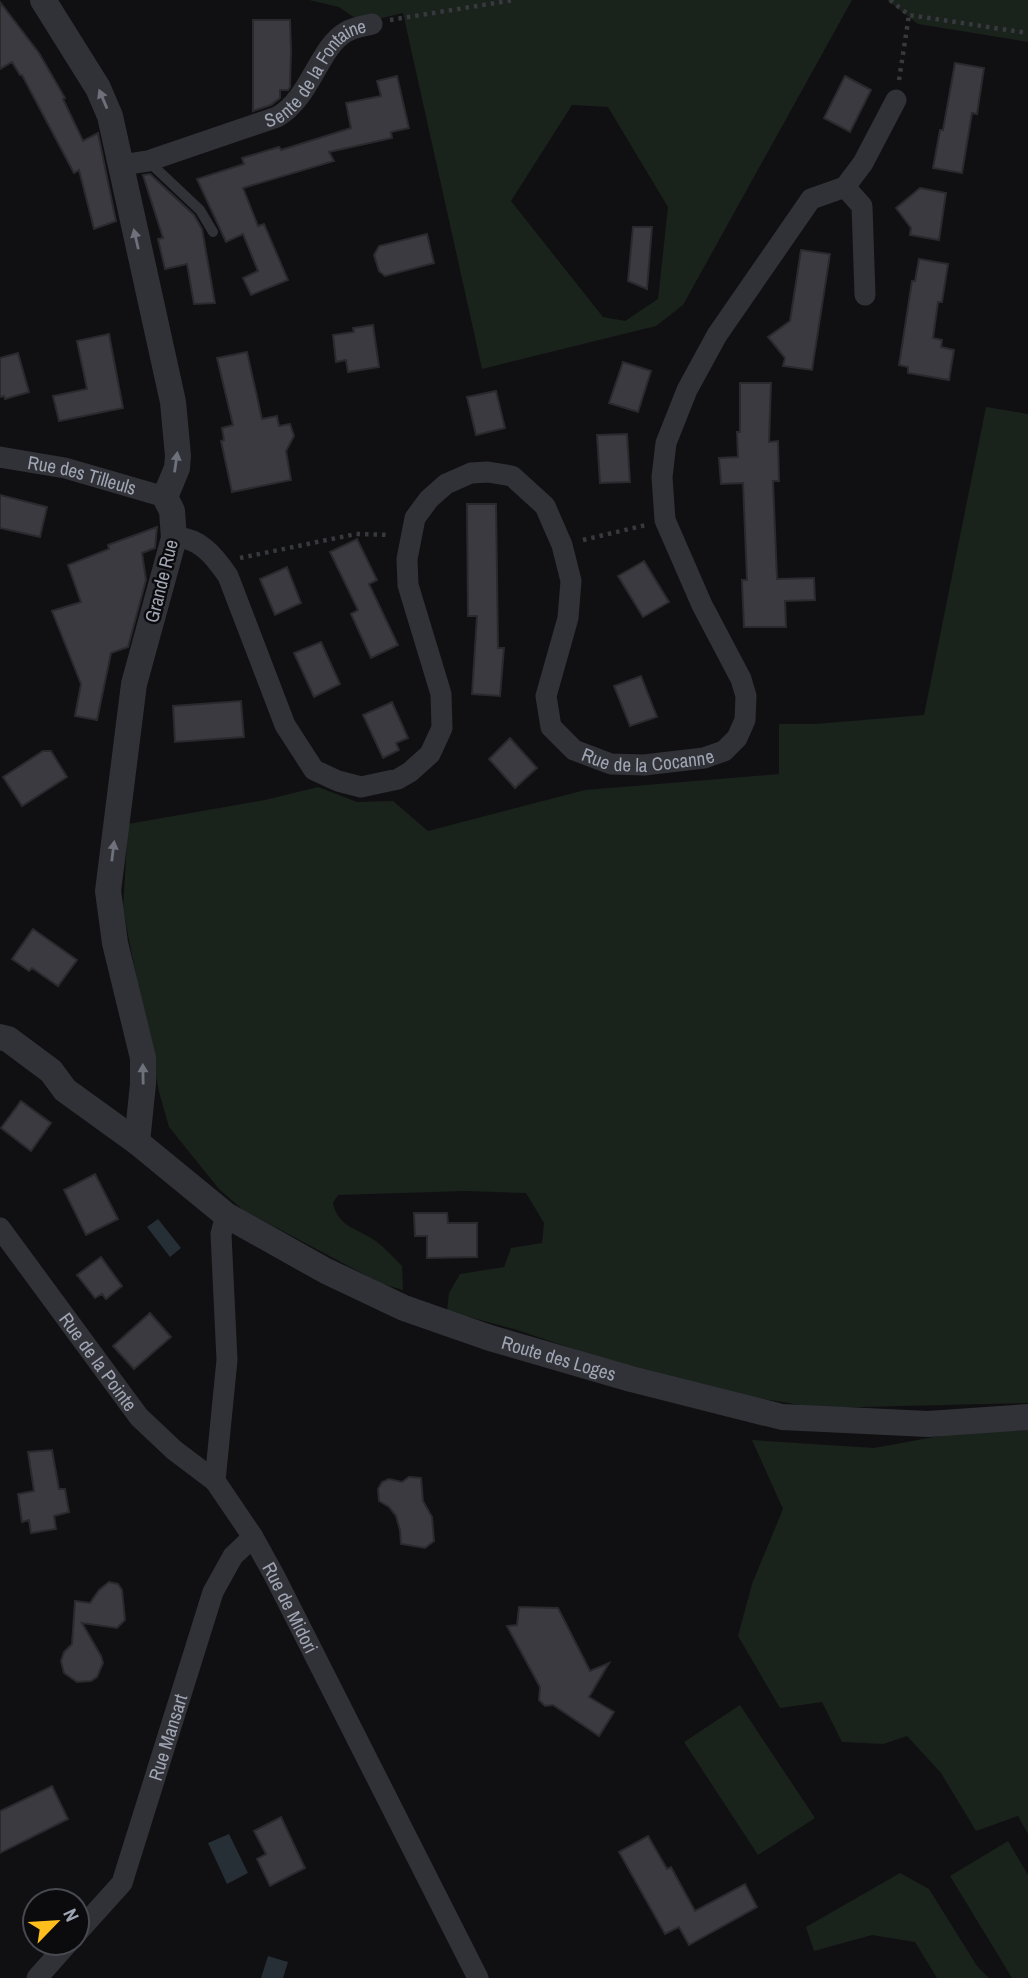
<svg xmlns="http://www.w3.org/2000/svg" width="1028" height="1978" font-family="'Archivo Narrow',sans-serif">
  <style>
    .green { fill: #1a221c; fill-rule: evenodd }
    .water { fill: #262e36 }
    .building { fill: #3a3a40; stroke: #2a2a2e; stroke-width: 2 }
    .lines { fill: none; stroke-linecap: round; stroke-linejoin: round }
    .path { stroke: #37393e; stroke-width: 4.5; stroke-dasharray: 3.5 5; stroke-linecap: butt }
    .service { stroke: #313237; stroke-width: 10 }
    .minor { stroke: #313237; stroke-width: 21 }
    .tertiary { stroke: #313237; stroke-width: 26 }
    .oneway { fill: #6e717c }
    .labels { text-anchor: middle; stroke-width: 5; stroke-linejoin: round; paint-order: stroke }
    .street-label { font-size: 19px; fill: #a0a5b4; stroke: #0b0b0d }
  </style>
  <rect width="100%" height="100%" fill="#101012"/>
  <path class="green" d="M309,0H852L683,305L656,326L482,369L403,13L362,23L339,7ZM572,105L608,107L668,207L658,299L625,321L603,317L511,201Z
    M887,0H1028V42L918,24Z
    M986,407L1028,414V1403L820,1408L739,1395L625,1366L514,1329L447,1311L449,1293L460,1274L504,1267L511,1248L542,1243L544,1223L526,1193L466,1191L338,1195L333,1203C338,1228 360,1229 377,1242C386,1249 394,1258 402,1266L403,1290L382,1284L243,1210L219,1189L169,1127L159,1092L123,909L128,824L265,800L318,787L357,802L393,801L428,831L585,790L779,774V724H815L924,715Z
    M1028,1427V1834L1018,1816L976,1831L941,1773L907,1736L883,1744L842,1742L822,1702L780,1708L738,1636L752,1584L783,1509L752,1440L874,1448L967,1431Z
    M740,1705L815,1818L758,1855L684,1742Z
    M1008,1841L1028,1875V1978H1012L950,1876Z
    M900,1873L929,1889L977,1966L989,1978H937L915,1942L872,1935L814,1951L806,1927Z"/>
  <path class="water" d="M158,1219L181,1248L170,1257L147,1227Z
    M229,1834L248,1873L227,1884L208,1843Z
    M268,1956L288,1962L283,1978H261Z"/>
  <path class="building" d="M0,2L39,53L65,98L63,99L83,141L98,133L116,221L94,229L79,170L74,173L22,75H20L12,62L0,69Z
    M253,20H290L291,50L290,87L288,90H280V98L271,105L253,111Z
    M955,63L984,68L977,114L972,113L962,173L933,168L940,130H943Z
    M397,76L409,128L391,132L392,138L329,152L334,161L243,188L258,226L264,224L288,280L251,295L243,278L258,271L243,234L226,242L197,179L244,164L242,158L279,147L281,150L351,128L346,103L381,96L377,81Z
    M845,76L871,90L850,132L824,118Z
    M150,174L194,215L202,229L215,303L194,304L187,264L165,269L158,239L163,238L143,175Z
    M920,188L946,193L939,240L910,235L911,228L896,208Z
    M633,227H652L647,289L628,281Z
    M427,234L434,263L385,276L379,271L374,255L379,246Z
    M801,250L830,254L812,370L783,366L785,358L768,337L790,321Z
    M919,259L948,264L942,302H938L933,338L942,340L941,347L954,350L949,380L908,373V367L899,365L912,281H915Z
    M373,325L379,367L348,372L346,360L336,362L333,335L354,332L353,328Z
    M109,334L123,408L59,421L53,396L87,389L77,341Z
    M247,352L262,419L277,416L279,426L290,424L294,436L286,451L291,480L232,492L221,441L224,440L222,428L233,425L217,358Z
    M18,353L29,392L5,399L4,396L0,397V358Z
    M623,362L651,371L638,412L609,403Z
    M740,383H771L769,442L778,441L779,481H773L777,579L814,578L815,600L785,601L786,627H744L742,580H747L743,483L721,484L719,458L738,457L737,432H740Z
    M496,391L505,428L476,435L467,397Z
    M627,434L630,482L600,483L597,435Z
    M0,495L47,507L40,537L0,528Z
    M467,504H496L498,648H504L500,696L472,694L477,616H468Z
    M157,527L155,548L142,553L146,580L128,647L111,653L97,720L75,716L81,684L52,611L81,602L68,565L109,549L108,545Z
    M357,539L377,580L369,584L398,645L371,658L351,614L358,610L330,552Z
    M644,561L669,602L643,617L618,576Z
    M287,567L301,603L275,615L260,579Z
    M321,642L340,684L314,697L294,653Z
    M641,676L657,717L630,726L614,686Z
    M241,701L244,737L175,742L173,706Z
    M392,702L408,738L396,743L399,750L383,758L363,715Z
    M510,738L537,768L515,788L489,759Z
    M43,751H51L67,777L22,806L3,777Z
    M33,929L77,960L58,986L32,968L29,971L12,959Z
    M21,1101L51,1123L31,1151L1,1128Z
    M95,1174L118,1219L86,1235L64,1190Z
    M414,1213H447L448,1223H477V1257L427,1258V1236H415Z
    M101,1257L122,1286L106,1299L102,1294L95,1298L77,1275Z
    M150,1313L171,1337L134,1369L113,1346Z
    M52,1450L59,1489H65L69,1512L54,1516L56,1529L31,1533L29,1520L22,1522L18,1494L34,1491L28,1452Z
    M409,1477L421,1478L423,1501L432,1517L434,1541L425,1548L401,1544L400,1530L396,1516L389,1507L379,1501L378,1489L382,1482L389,1479L402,1482Z
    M109,1582L118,1584L122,1590L125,1620L117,1628L82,1623L101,1656L103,1663L97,1677L91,1681L77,1682L64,1673L61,1661L64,1652L72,1644L75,1601L90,1603L99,1590Z
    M519,1607L558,1608L590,1671L609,1663L589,1697L614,1712L599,1736L553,1705L545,1706L539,1700L540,1687L507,1626L517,1625Z
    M52,1786L68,1819L0,1853V1811Z
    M281,1817L305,1868L270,1886L257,1859L266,1854L254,1831Z
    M648,1836L667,1869L671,1867L695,1911L745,1884L757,1907L689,1945L679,1927L665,1934L619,1852Z"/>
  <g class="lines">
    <path class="path" d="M890,0L909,15L1028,33
      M390,20L514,0
      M899,80L909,15
      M583,540L646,525
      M240,558L356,534L390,535"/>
    <path class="service" d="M148,161L200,210L213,232"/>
    <g class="minor">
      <path id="s1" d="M122,165L148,161L277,117C310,99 319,47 346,32C354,27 364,26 372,24"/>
      <path d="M865,295L862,206L845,187L863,163L896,100"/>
      <path id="s2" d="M0,457L65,468L165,497"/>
      <path id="s3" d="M174,538C199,536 215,557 228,576L285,725L314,770L338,781L361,787L398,779L410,772L430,754L442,728L441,694L408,585L407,559L415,518L429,499L446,484L471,473L488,472L512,476L545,506L562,545L571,581L568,618L546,696L551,727L574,750L611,764L644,765L704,758L724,751L737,738L745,720L746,696L741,679L702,605L665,520L662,477L666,443L687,390L717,335L811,199L845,187"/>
      <path id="s4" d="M226,1215L221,1234L227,1360L215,1481L253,1537L274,1575L478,1978"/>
      <path id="s5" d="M0,1228L139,1417L174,1450L215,1481"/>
      <path id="s6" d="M77,1933L122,1883L213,1592L233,1556L253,1537"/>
      <path d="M37,1978L68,1943"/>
    </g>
    <g class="tertiary">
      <path d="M43,0L98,88L110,116L173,402L178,456L177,468L165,497L172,511L174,538L134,684L108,891L115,943L143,1058V1084L137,1142"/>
      <path id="s7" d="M0,1037L8,1039L51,1071L65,1090L137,1142L226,1215L326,1271L404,1308L490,1338L631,1379L782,1417L928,1424L1028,1417"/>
    </g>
  </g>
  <defs><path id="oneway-solid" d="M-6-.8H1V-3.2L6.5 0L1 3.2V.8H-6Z" transform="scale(1.75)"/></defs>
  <g class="oneway">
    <use href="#oneway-solid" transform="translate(103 99) rotate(-113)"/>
    <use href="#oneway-solid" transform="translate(136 239) rotate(-103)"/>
    <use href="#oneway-solid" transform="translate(176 462) rotate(-82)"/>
    <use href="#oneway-solid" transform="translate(113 851) rotate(-83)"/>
    <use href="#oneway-solid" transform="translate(143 1074) rotate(-91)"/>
  </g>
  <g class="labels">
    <g class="street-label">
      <text dy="7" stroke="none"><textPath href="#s1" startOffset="222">Sente de la Fontaine</textPath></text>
      <text dy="7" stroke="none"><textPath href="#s2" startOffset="84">Rue des Tilleuls</textPath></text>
      <text transform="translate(161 581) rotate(-76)" y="7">Grande Rue</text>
      <text dy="7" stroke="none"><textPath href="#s3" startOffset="1153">Rue de la Cocanne</textPath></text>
      <text dy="7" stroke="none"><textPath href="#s7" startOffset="653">Route des Loges</textPath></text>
      <text dy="7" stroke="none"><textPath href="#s5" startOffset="166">Rue de la Pointe</textPath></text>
      <text dy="7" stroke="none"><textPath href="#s4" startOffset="415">Rue de Midori</textPath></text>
      <text dy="7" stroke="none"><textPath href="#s6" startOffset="220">Rue Mansart</textPath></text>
    </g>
  </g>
  <g transform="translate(56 1922) rotate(65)"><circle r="33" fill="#0b0b0d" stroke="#474950" stroke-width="2"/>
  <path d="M0-5L12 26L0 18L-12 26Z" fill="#ffbe1b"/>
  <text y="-10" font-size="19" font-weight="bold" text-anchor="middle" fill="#a0a5b4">N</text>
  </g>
</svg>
